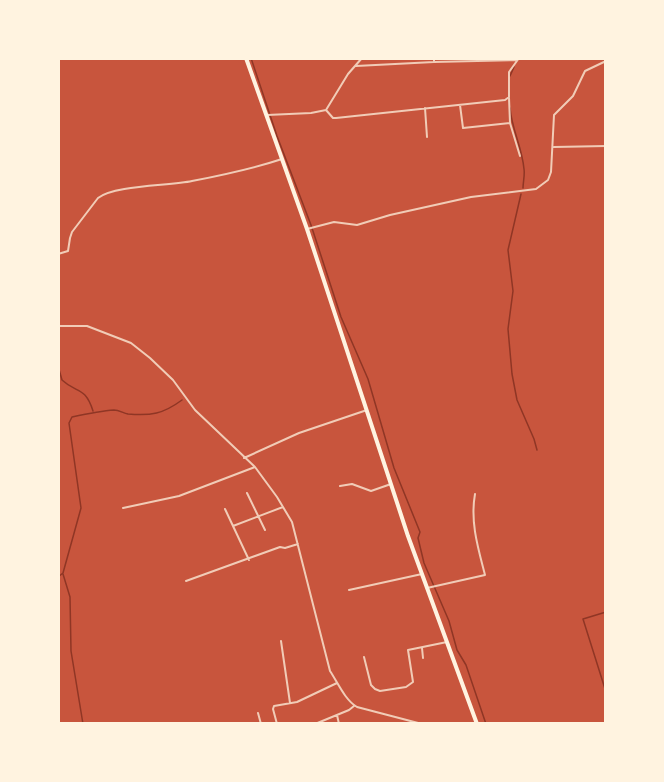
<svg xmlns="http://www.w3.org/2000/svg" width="664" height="782" font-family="Signika,sans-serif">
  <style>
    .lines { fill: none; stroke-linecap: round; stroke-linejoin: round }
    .stream { stroke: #8f3625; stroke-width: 1.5 }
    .minor { stroke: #f1ccb7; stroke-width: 2 }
    .primary { stroke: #fff3e0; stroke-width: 4 }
  </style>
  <rect width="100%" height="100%" fill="#c8553d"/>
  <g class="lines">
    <path class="stream" d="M251,58L277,136L311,225L341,317L368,379L394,468L420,532L418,538L424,563L449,621L457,650L466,665L486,724
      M510,76L514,67
      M510,108C512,130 522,147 524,169C525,175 523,182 523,188
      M521,194L508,250L513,291L508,329L512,374L517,400L534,439L537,450
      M58,366L62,380C77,394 85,386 93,411
      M63,574L70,597L71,651L83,724
      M58,577L63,573L81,508L69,423L72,417C86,414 100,411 114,410C119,410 123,413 128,414C151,416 163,414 182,400
      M606,612L583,619L606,692"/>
    <path class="minor" d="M434,58V62L517,60
      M356,66L434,62
      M460,105L463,128L510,123L509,98
      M425,108L427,137
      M326,110L333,118H336L505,100L509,97V72L519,58
      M267,115L311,113L326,110L348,74L362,58
      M510,123L520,156
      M554,147L606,146
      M307,229L334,222L357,225L390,215L471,197L536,189L548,180L551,172L554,115L573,96L585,71L606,61
      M58,254L68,251L70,238L72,232L98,198C114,185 170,186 192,181C223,175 252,169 282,159
      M58,326H87L131,343L150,358L173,380L195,410L255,467L277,497L292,522L330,671C338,683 345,700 357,707L422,724
      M244,458L299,433L367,410
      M340,486L352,484L371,491L391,484
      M247,493L265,530
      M123,508L179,496L255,467
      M225,509L249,560
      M233,526L283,507
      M186,581L280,547L285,548L298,544
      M427,588L485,575C478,548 470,522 475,494
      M349,590L422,574
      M281,641L290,703
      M422,648L423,658
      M364,657L371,685L375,689L380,691L406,687L413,682L408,650L447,642
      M258,713L261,724
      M337,715L339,724
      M277,724L273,709L274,706L297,702L337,683
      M315,724L349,710L354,706"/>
    <path class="primary" d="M246,58L307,229L408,536L477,724"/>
  </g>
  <rect width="664" height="782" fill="none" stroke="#fff3e0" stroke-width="120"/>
</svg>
